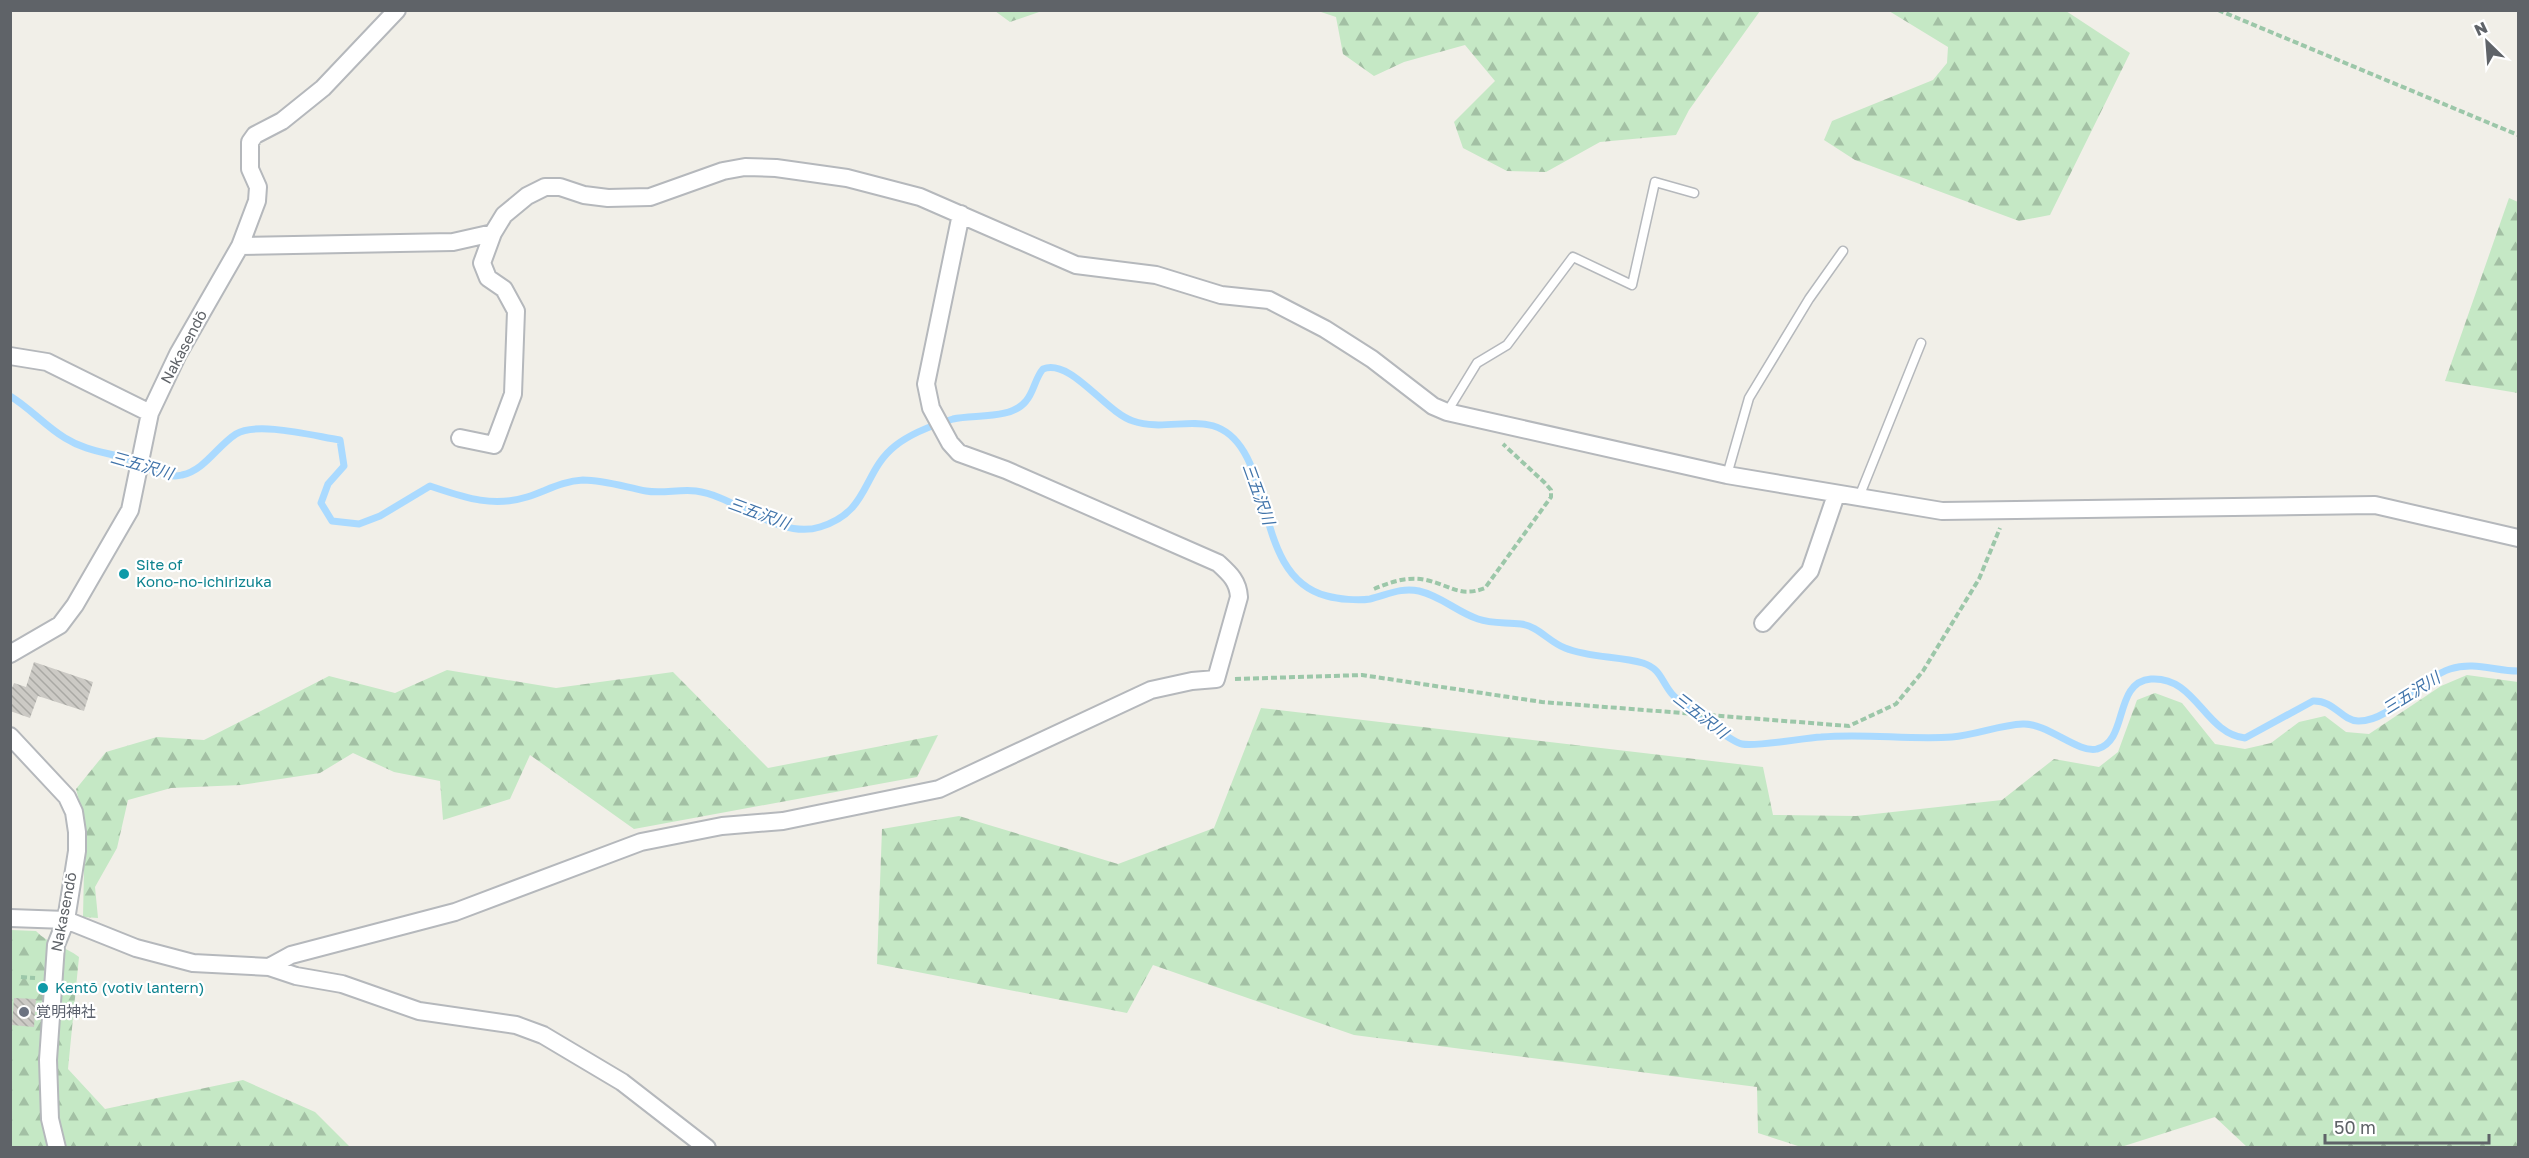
<svg xmlns="http://www.w3.org/2000/svg" width="2529" height="1158" font-family="'Golos Text','Noto Sans JP',sans-serif">
  <style>
    .forest { fill: url(#forest-firs) }
    .lines { fill: none; stroke-linecap: round; stroke-linejoin: round }
    .stream { stroke: #aadaff; stroke-width: 7 }
    .building { fill: url(#building-back-hatch) }
    .service-casing { stroke: #b5b8bc; stroke-width: 11 }
    .minor-casing { stroke: #b5b8bc; stroke-width: 20 }
    .path { stroke: #9cc7a9; stroke-width: 4; stroke-dasharray: 6 3; stroke-linecap: butt }
    .service { stroke: #fff; stroke-width: 8 }
    .minor { stroke: #fff; stroke-width: 16 }
    .culture-dot { fill: #0f9aa8; stroke: #fff; stroke-width: 2 }
    .worship-dot { fill: #6b7280; stroke: #fff; stroke-width: 2 }
    .labels { text-anchor: middle; stroke-width: 4.5; stroke-linejoin: round; paint-order: stroke }
    .street-label { font-size: 15px; fill: #5f6368; stroke: #fff }
    .culture-label { font-size: 15px; fill: #0d838f; stroke: #fff; text-anchor: start }
    .worship-label { font-size: 15px; fill: #5b616d; stroke: #fff; text-anchor: start }
    .water-label { font-size: 16px; font-style: italic; fill: #4174aa; stroke: #fff }
  </style>
  <defs>
    <pattern id="forest-firs" width="22" height="20" patternUnits="userSpaceOnUse" patternTransform="scale(1.5)"><rect width="22" height="20" fill="#c5e8c5"/><path d="M5 1l3.5 6h-7zM16 11l3.5 6h-7z" fill="#a3c0a4"/></pattern>
    <pattern id="building-back-hatch" width="6" height="6" patternUnits="userSpaceOnUse" patternTransform="scale(1.5)"><rect width="6" height="6" fill="#cccac5"/><path d="M-1 5l2 2M0 0l6 6M5-1l2 2" fill="none" stroke="#a9a8a4"/></pattern>
  </defs>
  <rect width="100%" height="100%" fill="#f1efe8"/>
  <path class="forest" d="M995,11H1042L1010,22Z
    M1318,11H1760L1689,110L1676,135L1600,142L1546,172L1507,171L1463,148L1454,122L1495,81L1465,45L1404,62L1374,76L1343,54L1336,17Z
    M1889,11H2066L2130,53L2050,215L2019,221L1855,160L1824,140L1832,121L1933,80L1947,63L1948,47Z
    M2509,198L2518,202V393L2445,381Z
    M447,670L556,688L673,672L768,768L938,735L917,777L634,829L530,755L510,799L443,820L440,781L394,772L353,753L320,773L241,785L171,788L128,800L117,848L95,887L98,918L83,917L85,823L76,789L106,752L157,737L204,740L329,676L395,693Z
    M2467,675L2518,682V1147H2247L2215,1117L2121,1147H1801L1758,1133L1757,1087L1354,1035L1153,965L1127,1013L877,964L882,829L959,816L1118,864L1214,828L1261,708L1763,767L1773,815L1856,816L2002,800L2054,759L2099,767L2118,752L2137,700L2155,693L2182,703L2215,744L2245,749L2271,743L2299,722L2325,716L2346,732L2369,734L2441,686Z
    M11,930L36,931C48,944 65,946 79,957L68,1069L105,1109L243,1080L315,1112L350,1147L11,1148Z"/>
  <g class="lines">
    <path class="stream" d="M10,396C30,408 45,426 65,438C84,450 104,452 125,458C141,464 164,480 182,475C205,470 217,446 236,434C257,421 314,436 340,440L344,466L328,484L321,503L332,521L359,524L380,516L430,486C463,497 492,508 527,497C546,491 562,481 583,480C604,480 625,487 646,491C662,494 679,489 696,491C736,496 778,540 820,527C870,512 862,472 895,446C911,433 933,425 953,419C974,414 1011,420 1026,401C1034,392 1035,378 1043,369C1071,358 1105,412 1133,421C1173,435 1215,403 1244,452C1271,497 1265,580 1327,596C1338,599 1358,601 1370,599C1387,595 1401,587 1419,591C1441,596 1457,612 1478,619C1492,624 1506,622 1521,624C1538,626 1549,642 1565,648C1590,658 1618,656 1643,663C1661,669 1661,681 1672,694C1680,703 1731,742 1742,744C1757,747 1803,738 1821,737C1865,733 1909,740 1952,737C1976,735 1999,725 2023,724C2047,723 2079,754 2097,749C2129,741 2113,682 2151,679C2196,676 2204,733 2245,738L2313,701C2334,700 2341,720 2358,721C2390,722 2420,679 2450,669C2474,661 2495,671 2518,671"/>
  </g>
  <path class="building" d="M34,662L93,682L84,711L38,696L30,718L10,711V693L14,683L26,687Z
    M14,998L36,999L34,1027L12,1025Z"/>
  <g class="lines">
    <g class="service-casing">
      <path id="service" d="M1447,412L1477,363L1507,345L1573,257L1632,285L1655,182L1694,193
        M1727,475L1749,398L1809,299L1843,251
        M1859,497L1921,343"/>
    </g>
    <g class="minor-casing">
      <path id="minor" d="M240,246L453,242L493,233L504,215L527,196L545,187H560L584,195L608,198L650,197L723,171L745,167L776,168L847,178L920,197L1076,265L1156,275L1221,295L1269,300L1325,329L1372,359L1433,406L1447,412L1727,475L1942,511L2375,505L2518,538
        M10,356L47,362L150,413
        M460,438L494,445L513,394L516,311L504,289L488,278L482,263L493,233
        M1763,623L1810,571L1836,495
        M10,654L60,625L75,605L130,510L150,413L178,354L240,246L257,201L258,187L250,169V142L255,135L282,121L323,88L397,10
        M10,736L67,797L74,812L77,832V851L66,920L56,945L48,1060L50,1119L57,1148
        M10,918L66,920L136,948L193,963L269,967L296,976L342,984L419,1011L516,1025L543,1035L622,1082L707,1148
        M269,967L291,955L455,912L641,842L722,826L783,821L939,789L1151,690L1192,681L1216,679L1239,597C1238,581 1230,574 1218,563L1006,470L959,453L950,443L931,408L926,384L961,214"/>
    </g>
    <path class="path" d="M2218,10L2518,135
      M1374,589C1390,582 1408,576 1426,580C1450,585 1459,598 1485,588L1551,497V490L1545,483L1503,444
      M1235,679L1362,675L1542,702L1849,726L1896,704L1923,671L1979,579L2000,528
      M21,977L35,978"/>
    <use href="#service" class="service"/>
    <use href="#minor" class="minor"/>
  </g>
  <g class="culture-dot">
    <circle cx="124" cy="574" r="6"/>
    <circle cx="43" cy="988" r="6"/>
  </g>
  <circle class="worship-dot" cx="24" cy="1012" r="6"/>
  <g class="labels">
    <g class="street-label">
      <text transform="translate(184 347) rotate(-62)" y="5">Nakasendō</text>
      <text transform="translate(64 912) rotate(-79)" y="5">Nakasendō</text>
    </g>
    <g class="culture-label">
      <text x="136" y="570">Site of<tspan x="136" dy="17">Kono-no-ichirizuka</tspan></text>
      <text x="55" y="993">Kentō (votiv lantern)</text>
    </g>
    <g class="worship-label">
      <text x="36" y="1017">覚明神社</text>
    </g>
    <g class="water-label">
      <text transform="translate(142 465) rotate(16)" y="6">三五沢川</text>
      <text transform="translate(1259 494) rotate(70)" y="6">三五沢川</text>
      <text transform="translate(759 513) rotate(20)" y="6">三五沢川</text>
      <text transform="translate(2411 693) rotate(-32)" y="6">三五沢川</text>
      <text transform="translate(1701 715) rotate(38)" y="6">三五沢川</text>
    </g>
  </g>
  <rect width="2529" height="1158" fill="none" stroke="#5f6368" stroke-width="24"/>
  <g transform="translate(2487 42) rotate(335)" stroke="#ffffff" stroke-width="4.5" paint-order="stroke">
  <path d="M0-4.5L10 22L0 15L-10 22Z" fill="#5f6368"/>
  <text y="-9" font-size="16" font-weight="bold" text-anchor="middle" fill="#5f6368">N</text>
  </g>
  <path d="M2325 1134v9h164v-9" fill="none" stroke="#5f6368" stroke-width="3"/>
  <text x="2334" y="1134" font-size="18" fill="#5f6368" stroke="#ffffff" stroke-width="4.5" paint-order="stroke">50 m</text>
</svg>
